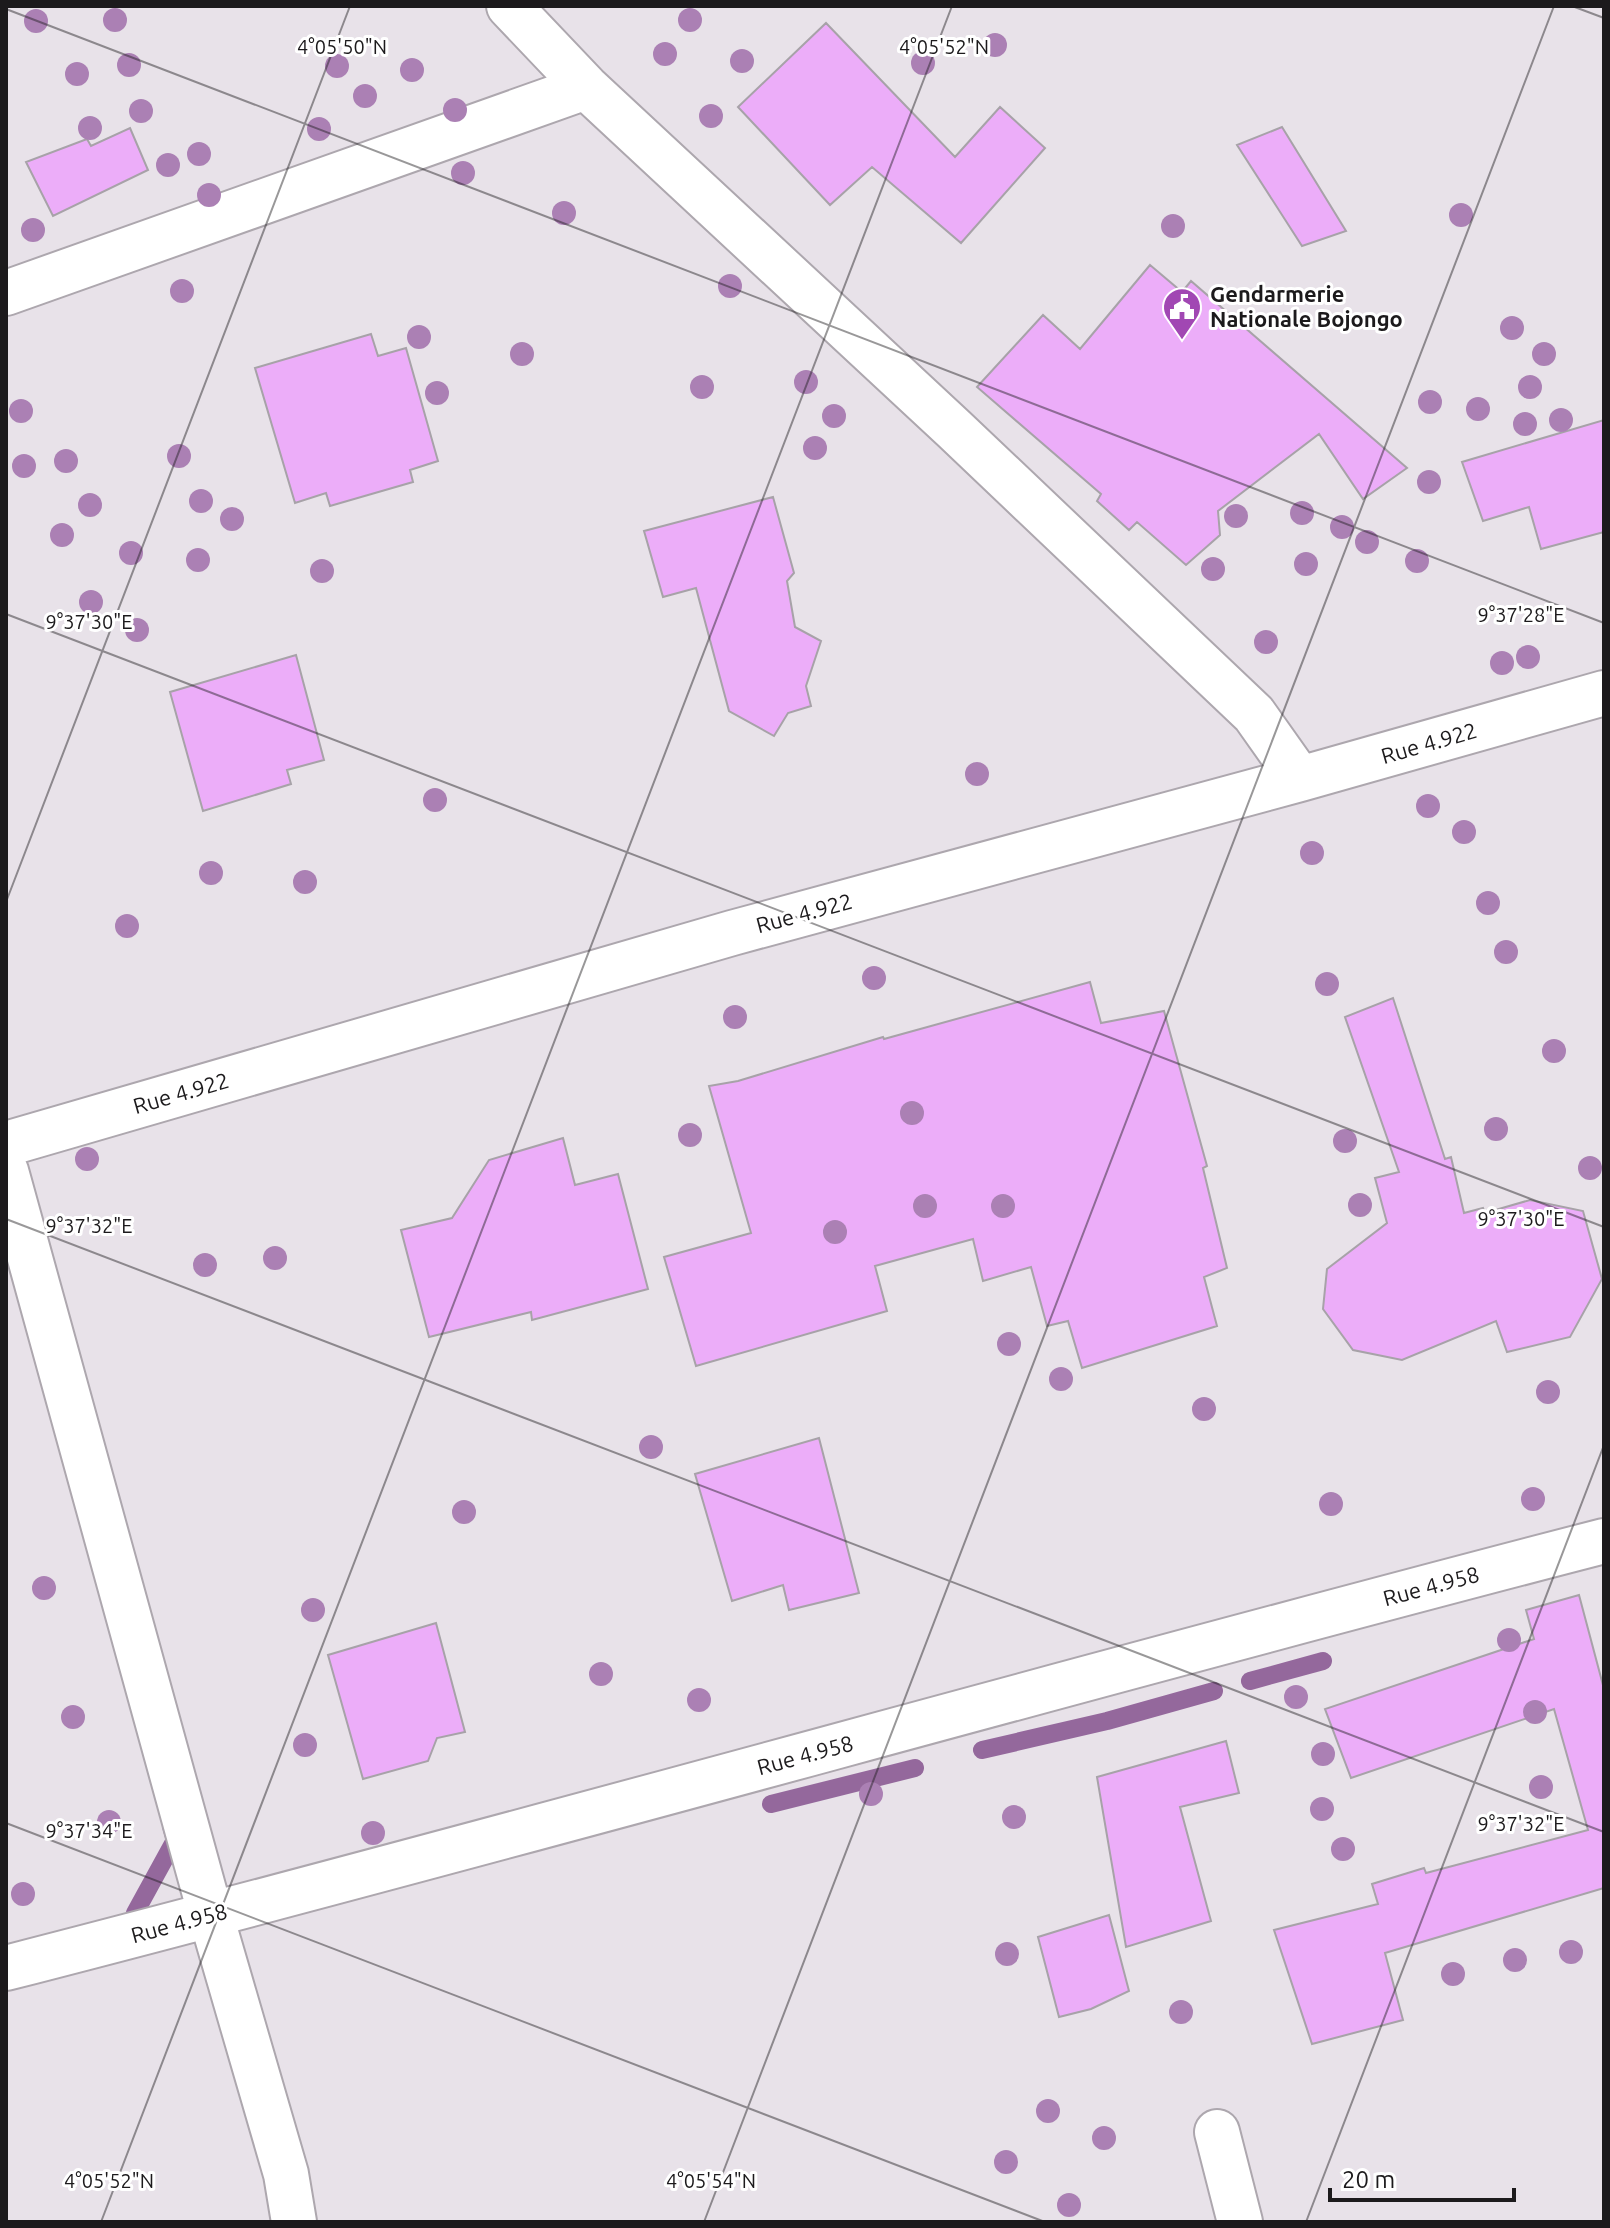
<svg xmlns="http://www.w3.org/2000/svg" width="1610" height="2228" font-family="Ubuntu,sans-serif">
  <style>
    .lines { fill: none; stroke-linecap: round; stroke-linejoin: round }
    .stream { stroke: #94689c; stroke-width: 18 }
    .building { fill: #ecadf9; stroke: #a7a2a8; stroke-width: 2 }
    .street-casing { stroke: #ada7ae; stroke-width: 48 }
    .street { stroke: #fff; stroke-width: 44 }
    .tree { fill: #ab80b4 }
    .ticks { fill: none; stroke: #1c1a1c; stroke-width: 2; stroke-opacity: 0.45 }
    .labels { text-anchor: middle; stroke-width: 6; stroke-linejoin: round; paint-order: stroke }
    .poi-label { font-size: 22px; font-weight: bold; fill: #1c1a1c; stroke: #fff; text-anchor: start }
    .street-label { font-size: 22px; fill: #1c1a1c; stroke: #fff }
    .ticks-label { font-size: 20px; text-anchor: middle; fill: #1c1a1c; stroke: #fff; stroke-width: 6; stroke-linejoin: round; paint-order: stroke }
  </style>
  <rect width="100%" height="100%" fill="#e8e2e9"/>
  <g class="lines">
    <path class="stream" d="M1250,1681L1323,1661
      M982,1750L1107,1721L1214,1691
      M771,1804L915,1768
      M135,1913L175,1840L171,1826"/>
  </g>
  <path class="building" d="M826,23L955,157L1000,107L1045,148L961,243L872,167L830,205L738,107Z
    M1282,127L1346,231L1302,246L1237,145Z
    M130,128L148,170L53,216L26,162L87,139L91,146Z
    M1150,265L1182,292L1191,281L1407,468L1363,499L1319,434L1218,511L1220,535L1186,565L1137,522L1129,530L1097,501L1101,494L977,387L1043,315L1080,349Z
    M371,334L378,356L406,348L438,461L410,470L413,482L330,506L326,493L295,503L255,368Z
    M1604,420V532L1541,549L1529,507L1483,521L1462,462Z
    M773,497L794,573L787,581L795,627L821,641L806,686L811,706L788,713L774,736L729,711L696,588L663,597L644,531Z
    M296,655L324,760L287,770L291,784L203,811L170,692Z
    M1090,982L1101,1023L1164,1011L1207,1166L1203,1168L1227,1268L1204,1277L1217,1326L1082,1368L1068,1321L1047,1326L1031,1267L983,1281L973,1239L875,1266L887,1311L696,1366L664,1257L751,1233L709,1086L738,1081L883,1037L884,1039Z
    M1393,998L1445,1159L1451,1157L1464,1213L1483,1208L1485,1213L1530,1200L1583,1211L1602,1279L1570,1337L1507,1352L1496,1321L1402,1360L1353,1350L1323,1309L1327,1269L1387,1223L1375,1178L1399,1172L1345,1017Z
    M563,1138L575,1185L618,1174L648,1289L532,1320L531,1312L429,1337L401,1230L452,1218L489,1160Z
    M819,1438L859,1593L789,1610L783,1585L732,1601L695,1474Z
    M1579,1595L1604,1689V1888L1385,1953L1403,2020L1312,2044L1274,1930L1378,1904L1372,1884L1424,1868L1426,1873L1588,1830L1554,1709L1351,1778L1325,1709L1534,1639L1526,1610Z
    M436,1623L465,1732L437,1738L428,1761L363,1779L328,1655Z
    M1226,1741L1239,1793L1180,1807L1211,1921L1126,1947L1097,1777Z
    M1109,1915L1129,1991L1091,2009L1059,2017L1038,1937Z"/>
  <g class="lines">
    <g class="street-casing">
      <path id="street" d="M509,6L586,87L954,429L1254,714L1300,779
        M6,293L586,87
        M6,1144L732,933L1300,779L1604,693
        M6,1171L211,1916L286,2174L294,2222
        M6,1968C540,1831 1070,1679 1604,1541
        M1217,2132L1240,2222"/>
    </g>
    <use href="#street" class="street"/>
  </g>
  <g class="tree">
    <circle cx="115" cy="20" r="12"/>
    <circle cx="690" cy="20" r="12"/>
    <circle cx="36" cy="21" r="12"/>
    <circle cx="995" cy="45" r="12"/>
    <circle cx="665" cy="54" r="12"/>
    <circle cx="742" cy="61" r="12"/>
    <circle cx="923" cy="63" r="12"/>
    <circle cx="129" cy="65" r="12"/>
    <circle cx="337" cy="66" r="12"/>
    <circle cx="412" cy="70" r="12"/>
    <circle cx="77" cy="74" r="12"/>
    <circle cx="365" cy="96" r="12"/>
    <circle cx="455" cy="110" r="12"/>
    <circle cx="141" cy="111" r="12"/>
    <circle cx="711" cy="116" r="12"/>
    <circle cx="90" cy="128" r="12"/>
    <circle cx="319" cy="129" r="12"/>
    <circle cx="199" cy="154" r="12"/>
    <circle cx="168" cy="165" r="12"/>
    <circle cx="463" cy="173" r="12"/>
    <circle cx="209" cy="195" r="12"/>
    <circle cx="564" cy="213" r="12"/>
    <circle cx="1461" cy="215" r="12"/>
    <circle cx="1173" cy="226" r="12"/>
    <circle cx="33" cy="230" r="12"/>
    <circle cx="730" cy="286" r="12"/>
    <circle cx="182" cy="291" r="12"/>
    <circle cx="1512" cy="328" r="12"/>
    <circle cx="419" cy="337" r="12"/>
    <circle cx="522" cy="354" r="12"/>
    <circle cx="1544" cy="354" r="12"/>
    <circle cx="806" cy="382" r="12"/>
    <circle cx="702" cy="387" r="12"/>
    <circle cx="1530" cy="387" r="12"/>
    <circle cx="437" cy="393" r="12"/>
    <circle cx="1430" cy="402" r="12"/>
    <circle cx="1478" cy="409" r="12"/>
    <circle cx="21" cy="411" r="12"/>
    <circle cx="834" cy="416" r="12"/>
    <circle cx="1561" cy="420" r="12"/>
    <circle cx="1525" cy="424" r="12"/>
    <circle cx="815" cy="448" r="12"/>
    <circle cx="179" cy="456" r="12"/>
    <circle cx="66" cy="461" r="12"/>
    <circle cx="24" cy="466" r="12"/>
    <circle cx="1429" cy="482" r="12"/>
    <circle cx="201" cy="501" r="12"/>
    <circle cx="90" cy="505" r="12"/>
    <circle cx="1302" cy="513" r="12"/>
    <circle cx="1236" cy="516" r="12"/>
    <circle cx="232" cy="519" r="12"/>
    <circle cx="1342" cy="527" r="12"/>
    <circle cx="62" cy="535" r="12"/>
    <circle cx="1367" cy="542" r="12"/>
    <circle cx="131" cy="553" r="12"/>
    <circle cx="198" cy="560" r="12"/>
    <circle cx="1417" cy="561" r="12"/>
    <circle cx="1306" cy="564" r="12"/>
    <circle cx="1213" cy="569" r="12"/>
    <circle cx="322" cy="571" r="12"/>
    <circle cx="91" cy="602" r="12"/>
    <circle cx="137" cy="630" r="12"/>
    <circle cx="1266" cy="642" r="12"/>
    <circle cx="1528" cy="657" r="12"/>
    <circle cx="1502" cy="663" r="12"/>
    <circle cx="977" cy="774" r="12"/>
    <circle cx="435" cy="800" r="12"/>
    <circle cx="1428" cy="806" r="12"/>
    <circle cx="1464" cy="832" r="12"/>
    <circle cx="1312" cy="853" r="12"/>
    <circle cx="211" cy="873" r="12"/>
    <circle cx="305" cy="882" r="12"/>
    <circle cx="1488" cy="903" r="12"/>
    <circle cx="127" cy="926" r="12"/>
    <circle cx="1506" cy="952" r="12"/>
    <circle cx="874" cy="978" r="12"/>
    <circle cx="1327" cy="984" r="12"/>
    <circle cx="735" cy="1017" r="12"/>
    <circle cx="1554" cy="1051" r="12"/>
    <circle cx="912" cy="1113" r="12"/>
    <circle cx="1496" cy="1129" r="12"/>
    <circle cx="690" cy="1135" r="12"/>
    <circle cx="1345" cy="1141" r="12"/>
    <circle cx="87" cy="1159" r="12"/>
    <circle cx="1590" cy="1168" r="12"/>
    <circle cx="1360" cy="1205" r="12"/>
    <circle cx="925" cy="1206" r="12"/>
    <circle cx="1003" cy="1206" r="12"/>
    <circle cx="835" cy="1232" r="12"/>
    <circle cx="275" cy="1258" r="12"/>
    <circle cx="205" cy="1265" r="12"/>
    <circle cx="1009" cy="1344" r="12"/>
    <circle cx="1061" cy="1379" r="12"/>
    <circle cx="1548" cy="1392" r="12"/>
    <circle cx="1204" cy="1409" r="12"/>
    <circle cx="651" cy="1447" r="12"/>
    <circle cx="1533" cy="1499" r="12"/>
    <circle cx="1331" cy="1504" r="12"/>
    <circle cx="464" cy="1512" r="12"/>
    <circle cx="44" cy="1588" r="12"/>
    <circle cx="313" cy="1610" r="12"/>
    <circle cx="1509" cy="1640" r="12"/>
    <circle cx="601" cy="1674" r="12"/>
    <circle cx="1296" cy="1697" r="12"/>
    <circle cx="699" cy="1700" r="12"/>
    <circle cx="1535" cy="1712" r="12"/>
    <circle cx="73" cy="1717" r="12"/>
    <circle cx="305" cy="1745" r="12"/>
    <circle cx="1323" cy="1754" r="12"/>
    <circle cx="1541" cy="1787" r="12"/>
    <circle cx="871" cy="1794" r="12"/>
    <circle cx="1322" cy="1809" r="12"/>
    <circle cx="1014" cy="1817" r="12"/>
    <circle cx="109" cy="1822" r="12"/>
    <circle cx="373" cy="1833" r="12"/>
    <circle cx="1343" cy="1849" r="12"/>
    <circle cx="23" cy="1894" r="12"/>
    <circle cx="1571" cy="1952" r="12"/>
    <circle cx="1007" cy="1954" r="12"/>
    <circle cx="1515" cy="1960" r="12"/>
    <circle cx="1453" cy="1974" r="12"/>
    <circle cx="1181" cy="2012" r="12"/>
    <circle cx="1048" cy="2111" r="12"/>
    <circle cx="1104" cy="2138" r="12"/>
    <circle cx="1006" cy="2162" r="12"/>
    <circle cx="1069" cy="2205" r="12"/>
  </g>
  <path class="ticks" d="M1572,6L1604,18M6,9L1604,623M6,614L1604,1227M6,902L350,6M6,1219L1604,1832M6,1823L1045,2222M101,2222L952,6M704,2222L1554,6M1306,2222L1604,1445"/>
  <defs>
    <g id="civic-pin" transform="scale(2)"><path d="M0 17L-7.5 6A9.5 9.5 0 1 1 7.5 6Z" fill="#a147b3" stroke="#fff"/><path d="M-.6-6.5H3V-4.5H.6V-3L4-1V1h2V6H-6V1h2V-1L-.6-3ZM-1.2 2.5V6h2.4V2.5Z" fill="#fff"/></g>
  </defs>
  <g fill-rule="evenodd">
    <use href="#civic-pin" x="1182" y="307"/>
  </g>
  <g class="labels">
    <g class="poi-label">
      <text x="1210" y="302">Gendarmerie<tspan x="1210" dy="25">Nationale Bojongo</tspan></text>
    </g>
    <g class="street-label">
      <text transform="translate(1429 743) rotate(-16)" y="8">Rue 4.922</text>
      <text transform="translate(804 913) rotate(-15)" y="8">Rue 4.922</text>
      <text transform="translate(181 1093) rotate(-16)" y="8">Rue 4.922</text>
      <text transform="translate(1431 1586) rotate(-15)" y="8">Rue 4.958</text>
      <text transform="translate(805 1755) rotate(-15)" y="8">Rue 4.958</text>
      <text transform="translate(179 1923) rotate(-15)" y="8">Rue 4.958</text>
    </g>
  </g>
  <g class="ticks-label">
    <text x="342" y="54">4°05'50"N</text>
    <text x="944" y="54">4°05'52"N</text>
    <text x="1521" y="622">9°37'28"E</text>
    <text x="89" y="629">9°37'30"E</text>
    <text x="1521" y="1226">9°37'30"E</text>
    <text x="89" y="1233">9°37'32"E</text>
    <text x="1521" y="1831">9°37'32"E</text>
    <text x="89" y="1838">9°37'34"E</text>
    <text x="109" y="2188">4°05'52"N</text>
    <text x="711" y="2188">4°05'54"N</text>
  </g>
  <rect width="1610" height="2228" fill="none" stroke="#1c1a1c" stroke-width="16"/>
  <path d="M1330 2188v12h184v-12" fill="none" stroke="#1c1a1c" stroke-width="4"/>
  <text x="1342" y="2188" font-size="24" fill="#1c1a1c" stroke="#ffffff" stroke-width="6" paint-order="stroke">20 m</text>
</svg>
